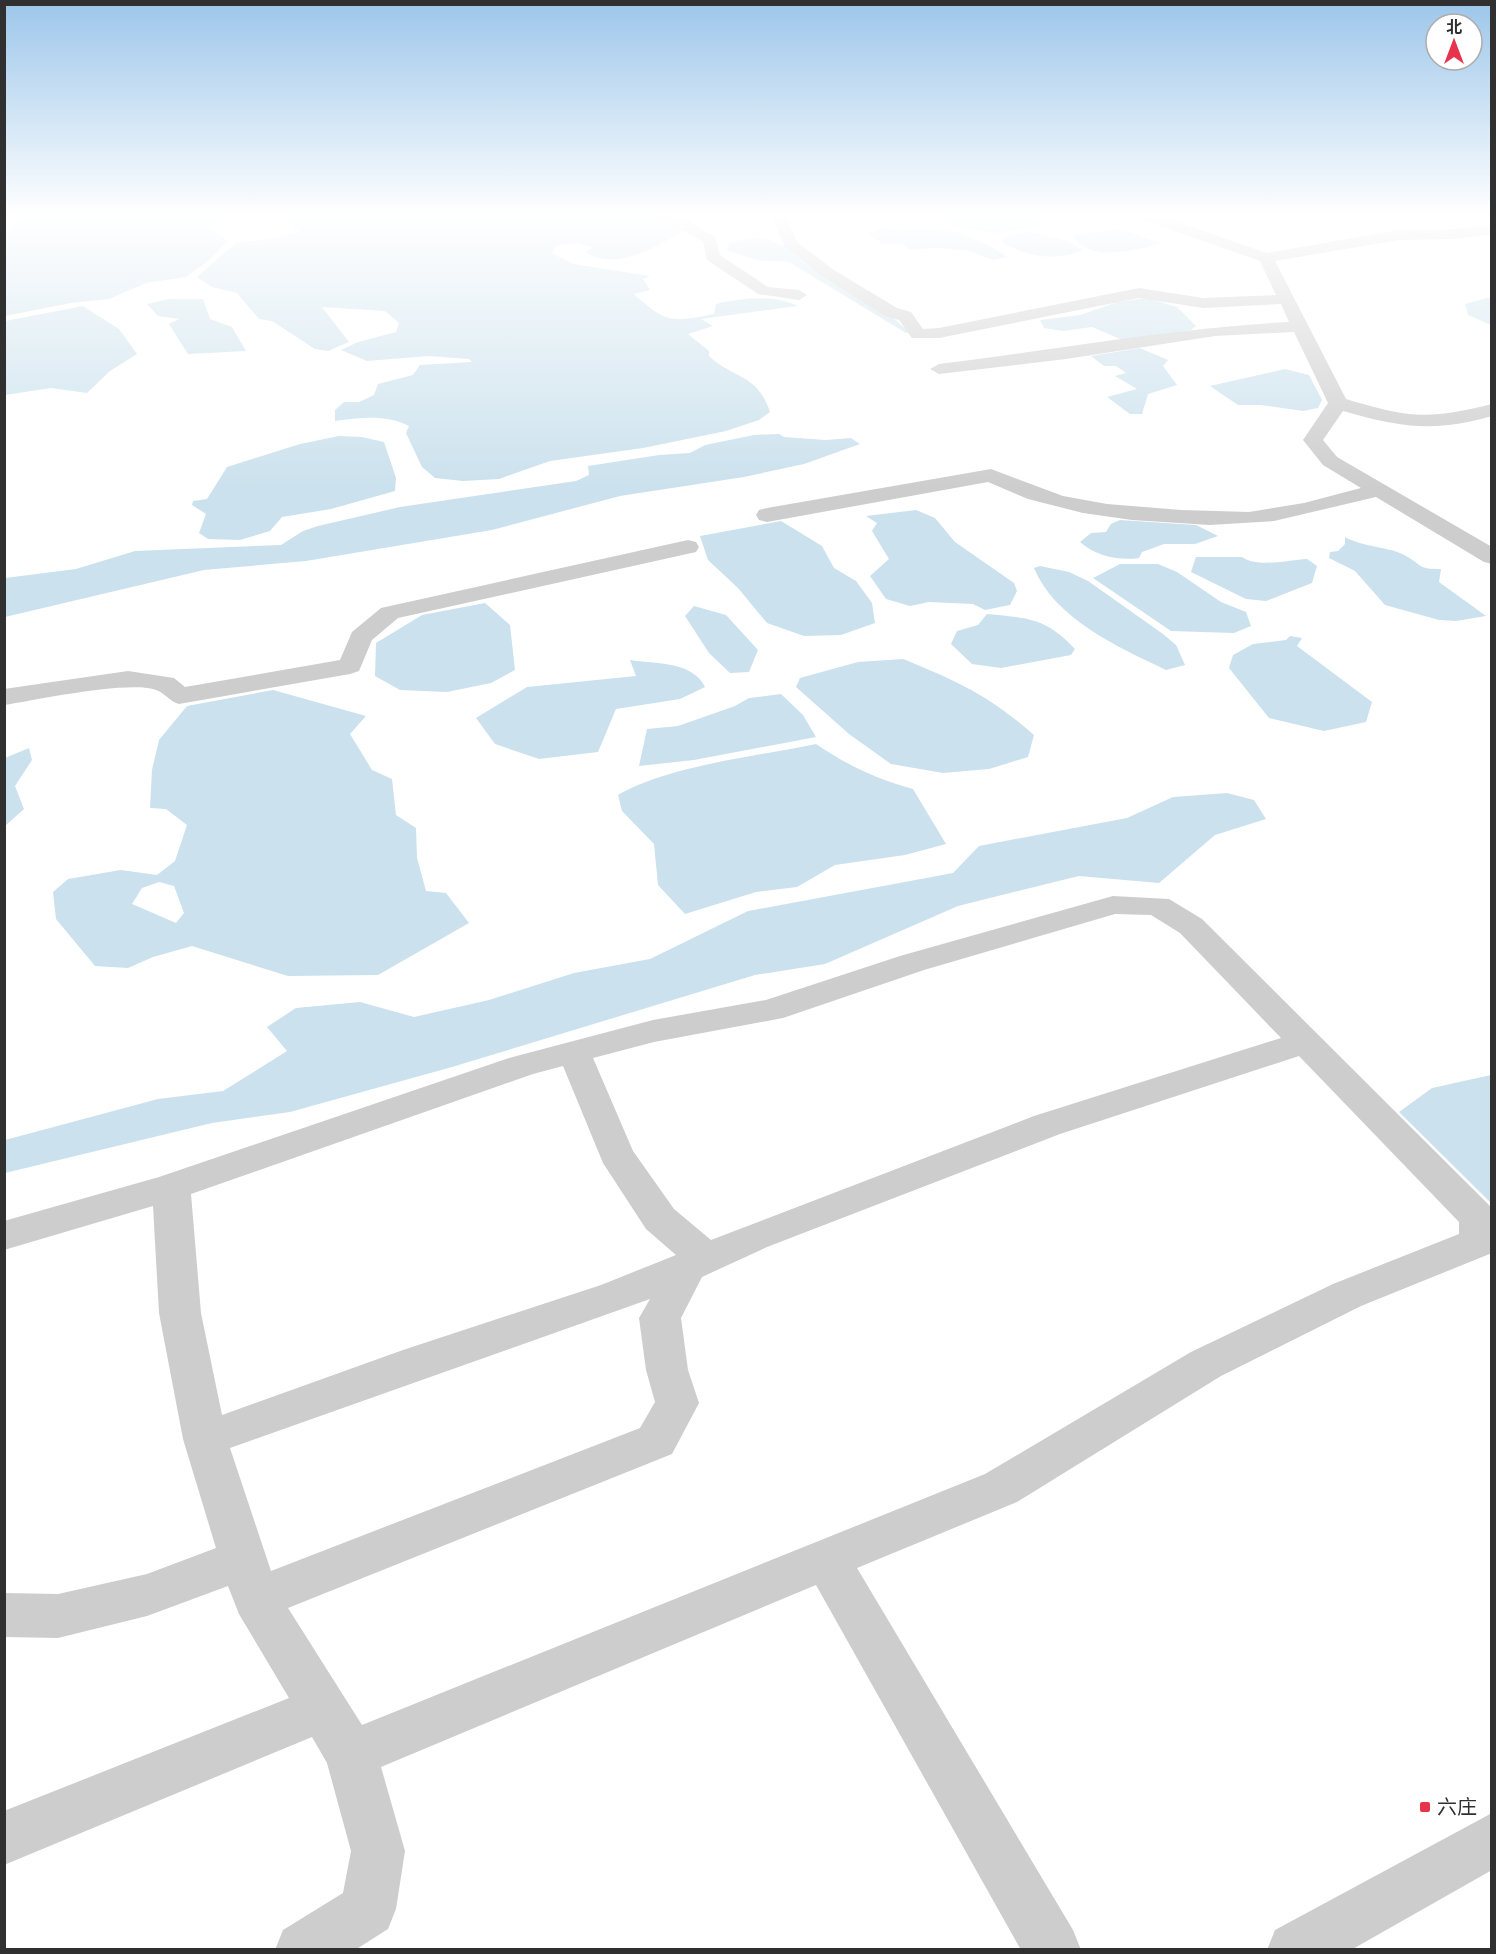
<svg xmlns="http://www.w3.org/2000/svg" width="1496" height="1954" font-family="Helvetica,'Noto Sans SC',sans-serif">
  <style>
    .water { fill: #cbe1ed; fill-rule: evenodd }
    .lines { fill: none; stroke-linecap: round; stroke-linejoin: round }
    .minor { fill: #cdcdcd; fill-rule: evenodd }
    .poi-dot { fill: #e6344c; stroke: #fff; stroke-width: 2 }
    .labels { text-anchor: middle; stroke-width: 6; stroke-linejoin: round; paint-order: stroke }
    .near-poi-label { font-size: 20px; fill: #303030; stroke: #fff; text-anchor: start }
  </style>
  <rect width="100%" height="100%" fill="#fff"/>
  <path class="water" d="M28,215H239L215,218V223L208,226L228,241L208,261L186,277L146,283L109,299L71,303L5,316V234Z
    M279,215L660,216L684,230C658,247 614,272 585,252L593,247L575,243L556,246L552,253L573,264L650,276L643,279L650,290L634,294C667,324 672,322 714,314L716,304C741,298 774,294 798,306L701,319L713,326L688,334L709,351V356C733,379 757,373 770,412L759,420L726,431L643,448L550,461L499,479L463,481L435,478L422,467L406,433L409,426C385,414 361,418 335,421V410L344,402H359L374,395L378,384L413,375L420,365L472,362L469,359L429,356L367,361L341,350L358,342L396,332L399,323L385,311L322,307L349,342L328,351L315,349L272,321L259,319L237,293L212,287L197,277L237,242L263,240L301,232Z
    M950,215H1025L1040,223L1035,227L995,233L949,225L952,220L943,216Z
    M883,228C903,231 924,227 944,230C968,233 988,244 1008,257L993,260L966,250L936,248L911,250L902,244H883L868,234Z
    M1120,229L1163,244C1137,248 1091,265 1073,236Z
    M1031,232L1067,241L1083,250C1057,262 1025,257 1001,241L1006,236Z
    M755,238L771,240L803,255L800,260L889,314L909,332L906,333L789,262L756,260L726,250L730,242Z
    M1491,297V325L1468,315L1465,304Z
    M1146,298L1177,307L1196,326L1191,330L1125,341L1092,327L1063,331L1044,328L1040,320L1080,315L1118,302Z
    M169,299H203L210,319L232,327L246,351L188,354L169,324L179,319L158,316L147,304Z
    M83,306L119,329L137,354L110,371L87,393L51,388L5,395V321Z
    M1140,348L1168,360L1163,366L1177,385L1148,394L1142,414H1130L1107,397L1137,389L1115,376L1126,373L1116,366H1104L1091,356Z
    M1285,369L1309,375L1322,400L1318,408L1303,411L1261,405H1238L1210,386Z
    M779,434L784,437L826,440L851,438L860,444L804,464L744,477L620,496L492,530L306,561L204,570L5,617V578L76,569L135,551L281,545L303,531L318,526L400,507L576,481L589,475L588,466L659,455L690,453L705,445L754,435Z
    M339,436L362,437L384,442L396,478L395,491L331,509L282,517L270,531L240,540L208,539L199,533L206,514L192,505L193,501L207,499L227,467L300,444Z
    M916,510L935,518L955,542L1014,583L1017,591L1010,605L985,610L973,604L929,602L910,606L886,599L870,576L889,559L872,531L877,523L866,516Z
    M1120,520L1196,525L1218,536L1195,544H1164L1142,552L1139,558C1118,561 1096,556 1080,542L1091,533L1106,532L1111,524Z
    M781,521L822,546L834,568L856,581L872,603L875,623L841,635L804,636L767,623L738,588L708,560L700,536Z
    M1345,537C1365,548 1389,546 1406,556C1424,566 1417,569 1441,569L1439,582L1486,616L1456,621L1439,620L1385,605L1355,571L1329,558L1330,552L1338,551L1345,544Z
    M1196,557H1242C1257,568 1289,560 1307,559L1317,566L1312,583L1266,601L1246,599L1191,572Z
    M1120,564H1158L1177,572L1221,602L1246,612L1251,626L1234,633L1171,631L1093,578Z
    M1040,566L1069,572L1088,581L1163,634L1176,645L1185,665L1166,670C1118,647 1055,619 1034,568Z
    M485,603L510,625L515,670L491,683L447,692L400,690L375,676L376,643L422,615Z
    M694,606L726,615L758,650L749,672L730,673L709,653L685,616Z
    M987,614C1028,618 1046,618 1075,649L1071,655L1001,668L972,664L951,644L957,631L978,625Z
    M1290,636L1302,638L1297,646L1372,702L1366,722L1324,731L1269,718L1229,668L1233,655L1253,644L1286,640Z
    M903,659C957,681 990,696 1034,735L1028,757L989,769L943,773L891,764L849,734L796,687L800,678L858,662Z
    M630,660C655,664 693,661 705,687L680,699L616,709L598,752L539,759L495,744L476,718L527,687L636,676Z
    M273,690L366,716L350,734L372,770L392,779L396,815L416,828L417,858L426,891L446,893L469,923L378,975L288,976L192,946L153,957L128,968L95,966L56,919L53,892L68,879L121,870L157,875L175,861L187,825L166,809L150,808L152,770L159,740L187,706ZM159,882L174,886L184,913L176,923L132,904L142,888Z
    M781,694L803,715L816,737L694,760L639,766L647,729L678,726L735,706L749,698Z
    M816,744C847,765 876,779 913,789L946,844L905,855L835,865L797,887L756,892L685,914L658,885L654,844L622,811L618,795C667,766 758,756 816,744Z
    M29,748L32,760L15,786L24,809L5,826V758Z
    M1227,793L1254,800L1266,819L1215,835L1159,883L1079,876L958,906L825,964L755,975L452,1067L290,1112L212,1123L5,1173V1140L158,1099L223,1091L287,1051L267,1027L296,1008L360,1002L414,1017L489,1000L574,973L650,959L748,911L953,873L979,846L1127,818L1173,797Z
    M1491,1075H1492L1491,1203L1399,1112L1432,1088Z"/>
  <g class="lines">
    <path class="minor" d="M650,215H678L715,237L720,255L768,287L799,290L807,295L799,300L758,294L707,260L703,242L669,222L652,218Z
      M771,215H785L797,242L834,270L897,308L911,312L923,329L939,328L1139,288L1203,298L1276,295L1260,261L1138,218L1136,215H1157L1267,253L1398,230L1455,229L1492,225V234L1455,239L1398,240L1275,261L1346,399C1409,418 1428,420 1492,404V416C1435,433 1398,427 1343,411L1323,440L1337,457L1492,547V564L1484,562L1376,497L1274,521L1210,525L1132,520L1083,513L1028,499L988,482L767,522L759,520L756,515L759,510L767,508L991,469L1063,496L1107,504L1181,510L1249,512L1304,503L1361,488L1323,465L1303,440L1328,403L1294,332L1215,336L1066,359L939,374L930,369L939,364C1056,350 1172,328 1289,322L1281,304L1203,308L1139,298L939,338H912L899,320L885,316L822,276L785,247Z
      M688,540L696,542L699,547L696,552L398,618L372,640L359,671L350,674L179,704C169,701 165,693 156,690C129,680 37,700 4,705V689L128,671L174,678L185,687L340,660L352,632L381,608Z
      M1113,896L1169,899L1202,919L1492,1208V1253L1361,1306L1221,1376L1017,1502L857,1568L1073,1930L1081,1950H1021L816,1585L381,1767L405,1851L396,1909L388,1929L355,1950H275L283,1930L343,1893L351,1851L327,1763L312,1737L4,1865V1811L289,1698L239,1614L228,1586L147,1616L58,1638L4,1637V1593L58,1594L147,1574L216,1548L183,1439L159,1313L153,1206L4,1250V1221L159,1177L509,1058L653,1020L766,1000L900,956ZM1115,914L1151,915L1180,933L1281,1038L1034,1116L711,1240L674,1209L633,1151L593,1058L654,1042L783,1018L924,970ZM1299,1056L1459,1222V1234L1333,1284L1191,1352L985,1474L362,1725L288,1608L672,1454L699,1403L688,1370L681,1318L702,1277L767,1247L1060,1134ZM563,1066L603,1163L646,1229L676,1255L601,1285L403,1350L222,1415L201,1313L191,1194L533,1074ZM650,1299L639,1318L646,1370L655,1402L640,1428L271,1571L230,1448Z
      M1492,1813V1870L1351,1950H1267L1275,1930Z"/>
  </g>
  <linearGradient id="sky" x2="0" y2="1"><stop stop-color="#9cc6ea"/><stop offset="0.44" stop-color="#fff"/><stop offset="1" stop-color="#fff" stop-opacity="0"/></linearGradient>
  <rect width="1496" height="489" fill="url(#sky)"/>
  <rect class="poi-dot" x="1419" y="1801" width="12" height="12" rx="3"/>
  <g class="labels">
    <g class="near-poi-label">
      <text x="1437" y="1814">六庄</text>
    </g>
  </g>
  <rect width="1496" height="1954" fill="none" stroke="#303030" stroke-width="12"/>
  <g transform="translate(1454 42)"><circle r="28" fill="#ffffff" stroke="#acacac" stroke-width="1.5"/>
  <path d="M0-4.5L10 22L0 15L-10 22Z" fill="#e6344c"/>
  <text y="-9" font-size="16" font-weight="bold" text-anchor="middle" fill="#303030">北</text>
  </g>
</svg>
